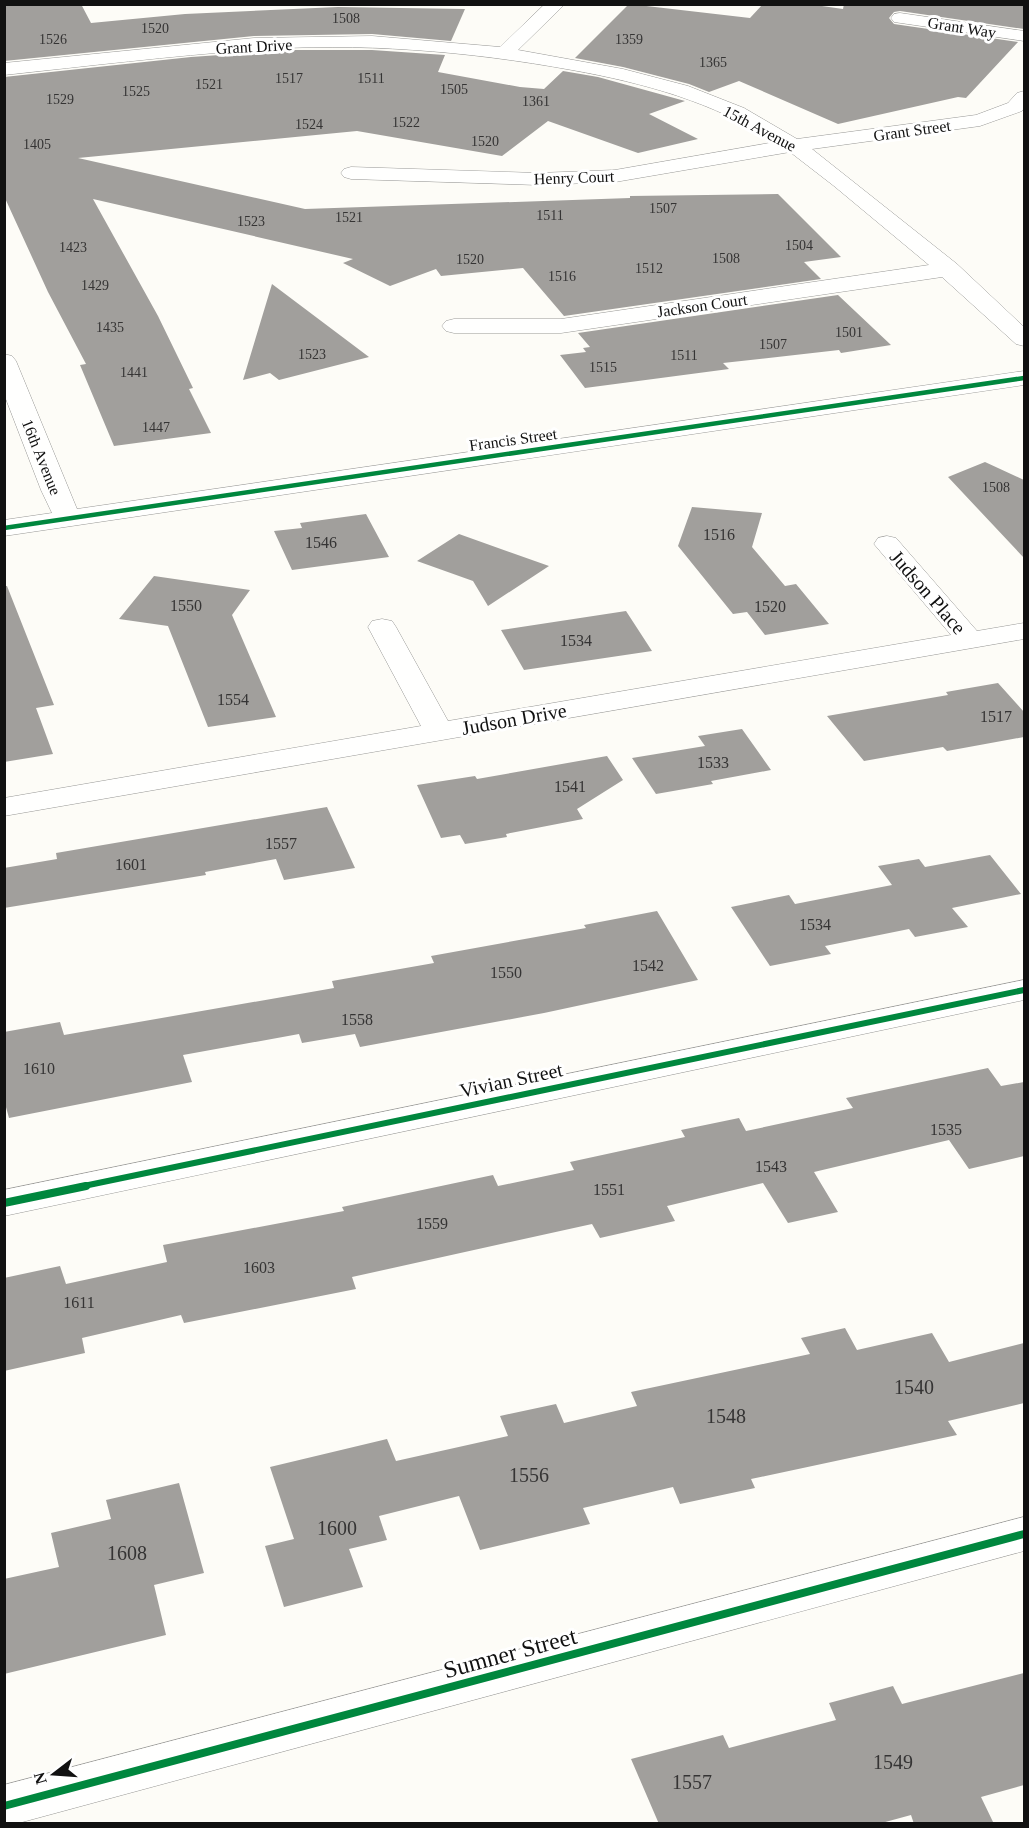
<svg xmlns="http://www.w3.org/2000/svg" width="1029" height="1828" font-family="Georgia,serif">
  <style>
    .building { fill: #a19f9c }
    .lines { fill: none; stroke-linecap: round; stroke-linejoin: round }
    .minor-casing { stroke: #979795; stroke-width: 1 }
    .minor { fill: #fffffe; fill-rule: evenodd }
    .cycleway-far2-casing { stroke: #fff; stroke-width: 8 }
    .cycleway-far1-casing { stroke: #fff; stroke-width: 10 }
    .cycleway-casing { stroke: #fff; stroke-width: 11 }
    .cycleway-far2 { stroke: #00873e; stroke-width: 4.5 }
    .cycleway-far1 { stroke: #00873e; stroke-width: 6 }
    .cycleway { stroke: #00873e; stroke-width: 8 }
    .labels { text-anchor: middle; stroke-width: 6; stroke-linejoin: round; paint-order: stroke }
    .far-number-label { font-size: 14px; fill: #353434 }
    .far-street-label { font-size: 16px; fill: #111; stroke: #fff }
    .number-label { font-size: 16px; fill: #353434 }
    .street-label { font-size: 20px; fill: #111; stroke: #fff }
    .near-number-label { font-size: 20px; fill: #353434 }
    .near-street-label { font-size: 24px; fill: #111; stroke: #fff }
  </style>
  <rect width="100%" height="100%" fill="#fdfcf7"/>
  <path class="building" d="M4,4H81L91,23L185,14L338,7L465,9L451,41L372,34L254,36L4,61Z
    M629,4L750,18L763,4H808L843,9L844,4H1024V29L900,11L894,12L889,18L894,24L1018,42L966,98L958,97L838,124L739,81L709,92L689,84L623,67L575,58Z
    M292,50H372L445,55L438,72L520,87L544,89L563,71L598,77L685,101L649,114L698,139L638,153L548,121L502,156L357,131L78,158L305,209L630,198V196L778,194L841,257L804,262L821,279L564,316L523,268L441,276L436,269L390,286L343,263L353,259L93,199L158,316L193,388L189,389L211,433L114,446L80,365L86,364L48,292L4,196V77L191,57Z
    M272,284L369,357L279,380L270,373L243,380Z
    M838,295L891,345L841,353L839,350L723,363L729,369L585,388L560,355L586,352L583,348L590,347L578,333Z
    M985,462L1024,480V558L948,477Z
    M692,507L762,513L752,547L785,586L796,584L829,624L765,635L747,612L733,614L678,546Z
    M366,514L389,557L292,570L274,531L302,528L300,523Z
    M459,534L549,566L488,606L473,581L417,561Z
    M154,576L250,590L232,615L276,717L208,727L168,626L119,619Z
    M4,586H7L54,705L36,708L53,754L4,762Z
    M626,611L652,651L524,670L501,630Z
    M998,683L1024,712V737L947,751L943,747L864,761L827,716L948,695L946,692Z
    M742,729L771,770L711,781L713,784L656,794L632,758L705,746L698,736Z
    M607,756L623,780L577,809L583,819L506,834L507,837L465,844L460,835L441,838L417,785L475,776L477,779Z
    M327,807L355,868L284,880L276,859L205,872L206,875L4,908V868L57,859L56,853Z
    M990,855L1021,894L952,908L968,927L915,937L909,929L825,946L831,954L770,966L731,907L789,895L795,904L892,885L878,866L919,859L925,867Z
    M657,911L698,980L544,1013L360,1047L355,1034L302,1043L299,1034L183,1055L192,1082L9,1118L4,1100V1032L60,1022L64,1035L334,988L332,981L434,963L431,956L586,928L584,925Z
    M988,1068L1001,1086L1024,1082V1156L969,1169L949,1140L814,1172L838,1212L788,1223L763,1183L667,1206L675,1221L600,1238L592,1224L352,1277L356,1289L184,1323L181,1315L82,1338L85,1353L4,1371V1278L60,1266L66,1284L167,1262L163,1245L344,1211L342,1207L493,1175L498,1186L574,1170L570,1162L685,1137L681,1130L739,1118L746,1131L853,1108L846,1098Z
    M845,1328L857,1350L932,1333L949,1362L1024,1343V1403L948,1421L957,1435L751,1479L755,1488L680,1504L673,1487L583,1508L590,1524L480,1550L459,1496L379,1516L387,1540L349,1549L363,1587L284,1607L265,1546L294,1539L270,1467L387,1439L396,1461L508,1436L500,1416L556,1404L564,1423L637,1406L631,1392L810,1354L801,1338Z
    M179,1483L204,1573L154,1585L166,1635L4,1674V1579L59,1567L51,1533L111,1519L106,1500Z
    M1024,1673V1785L981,1797L994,1824H914L911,1815L878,1824H659L631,1759L723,1735L729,1748L836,1720L829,1703L893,1686L902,1704Z"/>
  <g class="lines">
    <g class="minor-casing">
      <path id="minor" d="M545,4H565L518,50L623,69L688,86L744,108L797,139L976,115L1008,103L1017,93L1024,91V108L1022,111L980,126L812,149L957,264L1024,327V346L1016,344L942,277L561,333H454L446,331L442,326L446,321L454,319H561L929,265L834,186L790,152L615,182L538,185L351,179L344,177L341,173L344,169L351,167L538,173L615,170L775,142C714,102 644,83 572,70C468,51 358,42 252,50C170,56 87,66 4,75V63L254,38L372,36L500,47Z
        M900,13L1024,31V41L894,22L891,18L894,14Z
        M4,354L12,356L16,361L77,509L1024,371V385L4,536V520L52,513L41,490L4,394Z
        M887,536L896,538L977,631L1024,623V639L4,816V798L421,726L368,627L372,621L382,619L392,621L396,627L448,721L951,635L874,544L878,538Z
        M1024,980V1000L4,1216V1190Z
        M1024,1517V1551L15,1824H4V1785Z"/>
    </g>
    <use href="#minor" class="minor"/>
    <g class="cycleway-far2-casing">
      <path id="cycleway-far2" d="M4,528L1024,378"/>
    </g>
    <g class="cycleway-far1-casing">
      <path id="cycleway-far1" d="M79,1187L1024,990"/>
    </g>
    <g class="cycleway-casing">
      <path id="cycleway" d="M4,1203L86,1186
        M4,1806L1024,1534"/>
    </g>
    <use href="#cycleway-far2" class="cycleway-far2"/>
    <use href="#cycleway-far1" class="cycleway-far1"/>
    <use href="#cycleway" class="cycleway"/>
  </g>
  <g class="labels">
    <g class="far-number-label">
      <text x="346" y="23">1508</text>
      <text x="155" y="33">1520</text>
      <text x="53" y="44">1526</text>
      <text x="629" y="44">1359</text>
      <text x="713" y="67">1365</text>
      <text x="289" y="83">1517</text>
      <text x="371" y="83">1511</text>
      <text x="209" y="89">1521</text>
      <text x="454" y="94">1505</text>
      <text x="136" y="96">1525</text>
      <text x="60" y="104">1529</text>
      <text x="536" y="106">1361</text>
      <text x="406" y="127">1522</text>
      <text x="309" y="129">1524</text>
      <text x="485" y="146">1520</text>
      <text x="37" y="149">1405</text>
      <text x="663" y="213">1507</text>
      <text x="550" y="220">1511</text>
      <text x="349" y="222">1521</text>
      <text x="251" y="226">1523</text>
      <text x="799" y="250">1504</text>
      <text x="73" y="252">1423</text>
      <text x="726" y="263">1508</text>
      <text x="470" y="264">1520</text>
      <text x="649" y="273">1512</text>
      <text x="562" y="281">1516</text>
      <text x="95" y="290">1429</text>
      <text x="110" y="332">1435</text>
      <text x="849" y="337">1501</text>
      <text x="773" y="349">1507</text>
      <text x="312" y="359">1523</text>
      <text x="684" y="360">1511</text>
      <text x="603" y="372">1515</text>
      <text x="134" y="377">1441</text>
      <text x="156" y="432">1447</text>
      <text x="996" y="492">1508</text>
    </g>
    <g class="far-street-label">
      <text transform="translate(962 27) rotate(9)" y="6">Grant Way</text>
      <text transform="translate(254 46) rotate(-3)" y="6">Grant Drive</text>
      <text transform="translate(760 128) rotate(28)" y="6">15th Avenue</text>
      <text transform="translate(912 130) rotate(-8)" y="6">Grant Street</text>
      <text transform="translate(574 177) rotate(-2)" y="6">Henry Court</text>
      <text transform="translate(702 305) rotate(-8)" y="6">Jackson Court</text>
      <text transform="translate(513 439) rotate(-8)" y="6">Francis Street</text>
      <text transform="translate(42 457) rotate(68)" y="6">16th Avenue</text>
    </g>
    <g class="number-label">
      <text x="719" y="540">1516</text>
      <text x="321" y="548">1546</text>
      <text x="186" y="611">1550</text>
      <text x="770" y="612">1520</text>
      <text x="576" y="646">1534</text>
      <text x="233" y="705">1554</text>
      <text x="996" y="722">1517</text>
      <text x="713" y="768">1533</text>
      <text x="570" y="792">1541</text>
      <text x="281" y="849">1557</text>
      <text x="131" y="870">1601</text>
      <text x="815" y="930">1534</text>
      <text x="648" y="971">1542</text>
      <text x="506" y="978">1550</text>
      <text x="357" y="1025">1558</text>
      <text x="39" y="1074">1610</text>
      <text x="946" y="1135">1535</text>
      <text x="771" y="1172">1543</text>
      <text x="609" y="1195">1551</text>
      <text x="432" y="1229">1559</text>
      <text x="259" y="1273">1603</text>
      <text x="79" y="1308">1611</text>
    </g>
    <g class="street-label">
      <text transform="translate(928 592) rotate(49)" y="7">Judson Place</text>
      <text transform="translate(514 719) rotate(-10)" y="7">Judson Drive</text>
      <text transform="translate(511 1080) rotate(-12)" y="7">Vivian Street</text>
    </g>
    <g class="near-number-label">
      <text x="914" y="1394">1540</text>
      <text x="726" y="1423">1548</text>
      <text x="529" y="1482">1556</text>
      <text x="337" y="1535">1600</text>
      <text x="127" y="1560">1608</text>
      <text x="893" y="1769">1549</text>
      <text x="692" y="1789">1557</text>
    </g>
    <g class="near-street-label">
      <text transform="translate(510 1653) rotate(-15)" y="8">Sumner Street</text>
    </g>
  </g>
  <rect width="1029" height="1828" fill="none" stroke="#111111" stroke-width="12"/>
  <g transform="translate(54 1774) rotate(253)" stroke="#ffffff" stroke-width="4.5" paint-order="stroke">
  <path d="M0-4.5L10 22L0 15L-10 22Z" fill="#111111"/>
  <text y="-9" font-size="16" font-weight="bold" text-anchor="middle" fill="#111111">N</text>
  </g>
</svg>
